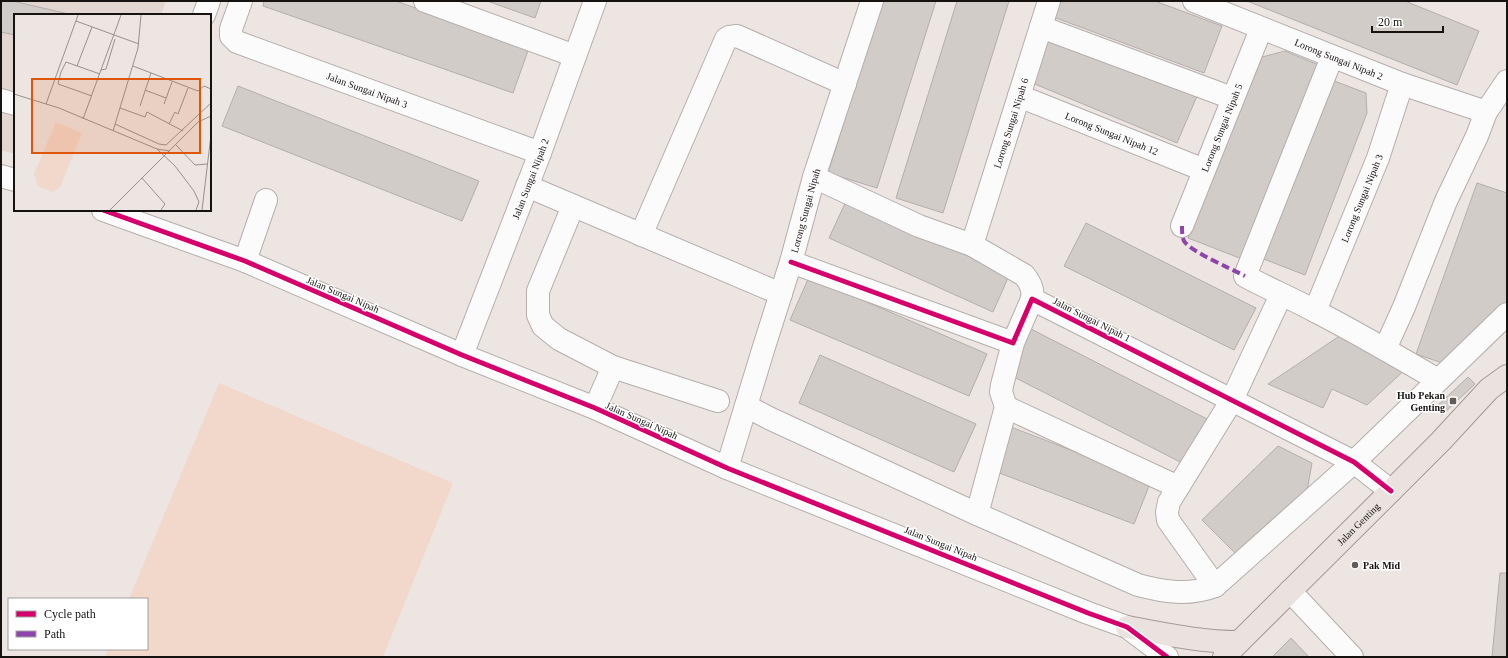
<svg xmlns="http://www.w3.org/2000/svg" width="1508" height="658" font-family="Georgia,serif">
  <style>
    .built { fill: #e3d5cf }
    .green { fill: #f2d7cb }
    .building { fill: #d2ccc9; stroke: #b3adac }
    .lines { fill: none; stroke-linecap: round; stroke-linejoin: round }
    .minor-casing { stroke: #b4aeac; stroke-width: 24 }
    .major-casing { stroke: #a79993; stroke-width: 24 }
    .minor { stroke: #fcfbfb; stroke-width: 22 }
    .major { stroke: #e9e2de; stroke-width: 22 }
    .quiet { stroke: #8e44ad; stroke-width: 4; stroke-dasharray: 8 4; stroke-linecap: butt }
    .cycleway-casing { stroke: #fff; stroke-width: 8 }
    .cycleway { stroke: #d6006c; stroke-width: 5 }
    .poi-dot { fill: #615c5a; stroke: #fff; stroke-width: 1.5 }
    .labels { text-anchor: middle; stroke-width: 3; stroke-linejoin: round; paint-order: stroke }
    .street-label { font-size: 10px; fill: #161210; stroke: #fff }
    .poi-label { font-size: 10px; font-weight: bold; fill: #161210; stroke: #fff; text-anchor: end }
    .inset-road { fill: none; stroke: #97918e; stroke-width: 1 }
    .view { fill: #de550c; fill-opacity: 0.15; stroke: #de550c; stroke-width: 2 }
    .inset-edge { fill: none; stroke: #161210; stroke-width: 2 }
  </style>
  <rect width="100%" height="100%" fill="#ede5e2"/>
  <path class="built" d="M1,1H166L161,15H15V154L1,150Z"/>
  <path class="green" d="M219,383L453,483L383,657H105L108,649H147V599H129Z"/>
  <path class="building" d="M1,1H12L73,15H15V35L1,32Z
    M264,1H396L529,48L513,93L263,6Z
    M487,1H541L535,18Z
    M882,1H936L877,188L828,173Z
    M957,1H1009L943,213L896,198Z
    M1053,1H1155L1222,26L1204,73L1048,15Z
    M1247,1H1405L1479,31L1457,85Z
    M1049,36L1197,96L1177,143L1030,82Z
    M1285,51L1321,66L1242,259L1188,238L1262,57Z
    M1329,79L1366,93L1367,113L1305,275L1261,258Z
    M238,86L479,181L462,221L222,126Z
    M1477,183L1507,193V305L1445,364L1416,354Z
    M848,197L1011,271L993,312L829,238Z
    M1086,223L1256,308L1234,350L1064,266Z
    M809,277L987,354L969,396L790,320Z
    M1029,328L1209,420L1186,465L1006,373Z
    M1341,335L1410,365L1367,405L1332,389L1323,408L1268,384Z
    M820,355L976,424L954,472L799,403Z
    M1468,377L1475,384L1442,415L1435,408Z
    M1011,427L1151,481L1134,524L994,471Z
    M1278,446L1312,463L1307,491L1238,556L1202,520Z
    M1500,573H1507V657H1492Z
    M1291,638L1309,657H1272Z"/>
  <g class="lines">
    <g class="minor-casing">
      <g id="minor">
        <path id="s1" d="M241,1L231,29V36L237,42L540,153"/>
        <path d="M425,1L575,56"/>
        <path id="s2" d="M1194,1L1402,84L1486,112"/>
        <path d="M204,15L209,1"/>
        <path d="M1041,27L1232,98"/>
        <path d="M1332,57L1245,276C1267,288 1291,298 1313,310C1356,332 1397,356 1438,380"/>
        <path id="s3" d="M1019,96L1204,170"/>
        <path d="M1,100L15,104"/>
        <path d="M1,176L15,180"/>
        <path d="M814,177L919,226L972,245L1024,275C1030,282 1034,289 1032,299"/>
        <path d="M527,186L781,294"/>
        <path d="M573,206L538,291V315L543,326L559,339L613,367L718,401"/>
        <path d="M103,210L245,261L462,355L595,408L727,468L1088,613L1127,627L1167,657"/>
        <path id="s4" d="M1182,226L1261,29"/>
        <path d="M641,235L726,39L729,37L737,36L845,84"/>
        <path id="s5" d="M972,245L1049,1"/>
        <path d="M245,261L266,200"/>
        <path d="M791,262L1013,343L1032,299L1354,462L1391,491"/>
        <path id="s6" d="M1315,311L1378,158L1402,84"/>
        <path d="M1385,349L1404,307L1446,201L1477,136L1486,112L1507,81"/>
        <path id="s7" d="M462,355L540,153L595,1"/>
        <path d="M746,406L771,419L977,514L1138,585C1164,592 1189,596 1215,586L1354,462L1507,314"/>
        <path d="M1006,407L1178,487"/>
        <path d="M595,408L613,367"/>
        <path id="s8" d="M727,468L763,350L791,262L814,177L872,1"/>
        <path d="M977,514L1006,407L1001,392L1002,385L1013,343"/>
        <path d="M1215,586L1168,520L1167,512L1169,502L1232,400L1281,295"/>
        <path d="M1290,591L1352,657"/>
      </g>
    </g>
    <g class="major-casing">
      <g id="major">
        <path d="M1127,627C1165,634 1201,642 1239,642"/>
        <path id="s9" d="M1224,657L1391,491L1441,441L1489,389L1507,376"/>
      </g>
    </g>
    <use href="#minor" class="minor"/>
    <use href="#major" class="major"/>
    <path class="quiet" d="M1182,226C1182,231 1182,237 1184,241C1191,252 1232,269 1245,276"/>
    <g class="cycleway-casing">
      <path id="cycleway" d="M103,210L245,261L462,355L595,408L727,468L1088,613L1127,627L1167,657
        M791,262L1013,343L1032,299L1354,462L1391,491"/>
    </g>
    <use href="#cycleway" class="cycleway"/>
  </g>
  <g class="poi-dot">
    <rect x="1449" y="397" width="8" height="8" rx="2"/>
    <circle cx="1355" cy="565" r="4"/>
  </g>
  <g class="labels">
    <g class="street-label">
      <text dy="4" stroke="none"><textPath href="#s2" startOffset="156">Lorong Sungai Nipah 2</textPath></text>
      <text dy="4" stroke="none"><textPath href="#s1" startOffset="184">Jalan Sungai Nipah 3</textPath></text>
      <text dy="4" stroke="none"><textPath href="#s5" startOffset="128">Lorong Sungai Nipah 6</textPath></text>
      <text dy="4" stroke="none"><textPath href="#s4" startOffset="106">Lorong Sungai Nipah 5</textPath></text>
      <text dy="4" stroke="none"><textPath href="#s3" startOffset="100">Lorong Sungai Nipah 12</textPath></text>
      <text dy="4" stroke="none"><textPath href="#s7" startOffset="189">Jalan Sungai Nipah 2</textPath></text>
      <text dy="4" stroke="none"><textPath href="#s6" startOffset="122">Lorong Sungai Nipah 3</textPath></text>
      <text dy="4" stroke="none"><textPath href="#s8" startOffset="269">Lorong Sungai Nipah</textPath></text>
      <text transform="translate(343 294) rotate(23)" y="4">Jalan Sungai Nipah</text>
      <text transform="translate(1092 319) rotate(27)" y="4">Jalan Sungai Nipah 1</text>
      <text transform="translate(642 420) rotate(24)" y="4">Jalan Sungai Nipah</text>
      <text dy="4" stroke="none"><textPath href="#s9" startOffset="189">Jalan Genting</textPath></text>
      <text transform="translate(941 543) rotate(22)" y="4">Jalan Sungai Nipah</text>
    </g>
    <g class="poi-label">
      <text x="1445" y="399">Hub Pekan<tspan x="1445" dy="12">Genting</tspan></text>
      <text x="1363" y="569" text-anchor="start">Pak Mid</text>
    </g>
  </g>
  <g transform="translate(14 14)">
    <rect width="197" height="197" fill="#ede5e2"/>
    <path d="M42,108L68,119L46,173L38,178L24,172L20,160Z" fill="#f2d7cb"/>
    <path class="inset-road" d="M62,7L125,30M63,52L78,13M119,52L184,77L190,72L197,75M87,56L92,55L101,25M131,76L152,84M0,80L45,94L143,135L161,152L180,177L185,188L182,196M78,82L44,70L47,58L52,48L86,60M32,90L64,1M150,90L158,68M126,92L137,59M106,94L131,103L133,98L169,117M69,105L107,1M101,110L145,130L152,131L197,89M155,110L161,98L164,100L174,74M99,117L124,34L127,1M162,131L181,151L193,150M143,135L156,137M128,164L151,190L147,196M96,196L184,108L197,102M188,196L197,121"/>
    <path class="view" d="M18,65H186V139H18Z"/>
    <rect width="197" height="197" class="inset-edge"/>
  </g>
  <rect width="1508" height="658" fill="none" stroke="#161210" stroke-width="4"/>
  <rect x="8" y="598" width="140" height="52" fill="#ffffff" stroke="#a2a09f"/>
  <rect x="16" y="611" width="20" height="6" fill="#d6006c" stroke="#a2a09f"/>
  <text x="44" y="618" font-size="12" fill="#161210">Cycle path</text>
  <rect x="16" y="631" width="20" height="6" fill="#8e44ad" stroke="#a2a09f"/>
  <text x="44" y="638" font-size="12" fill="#161210">Path</text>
  <path d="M1372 26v6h71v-6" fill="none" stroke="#161210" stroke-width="2"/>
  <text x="1378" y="26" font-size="12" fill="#161210" stroke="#ffffff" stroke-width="3" paint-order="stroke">20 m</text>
</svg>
